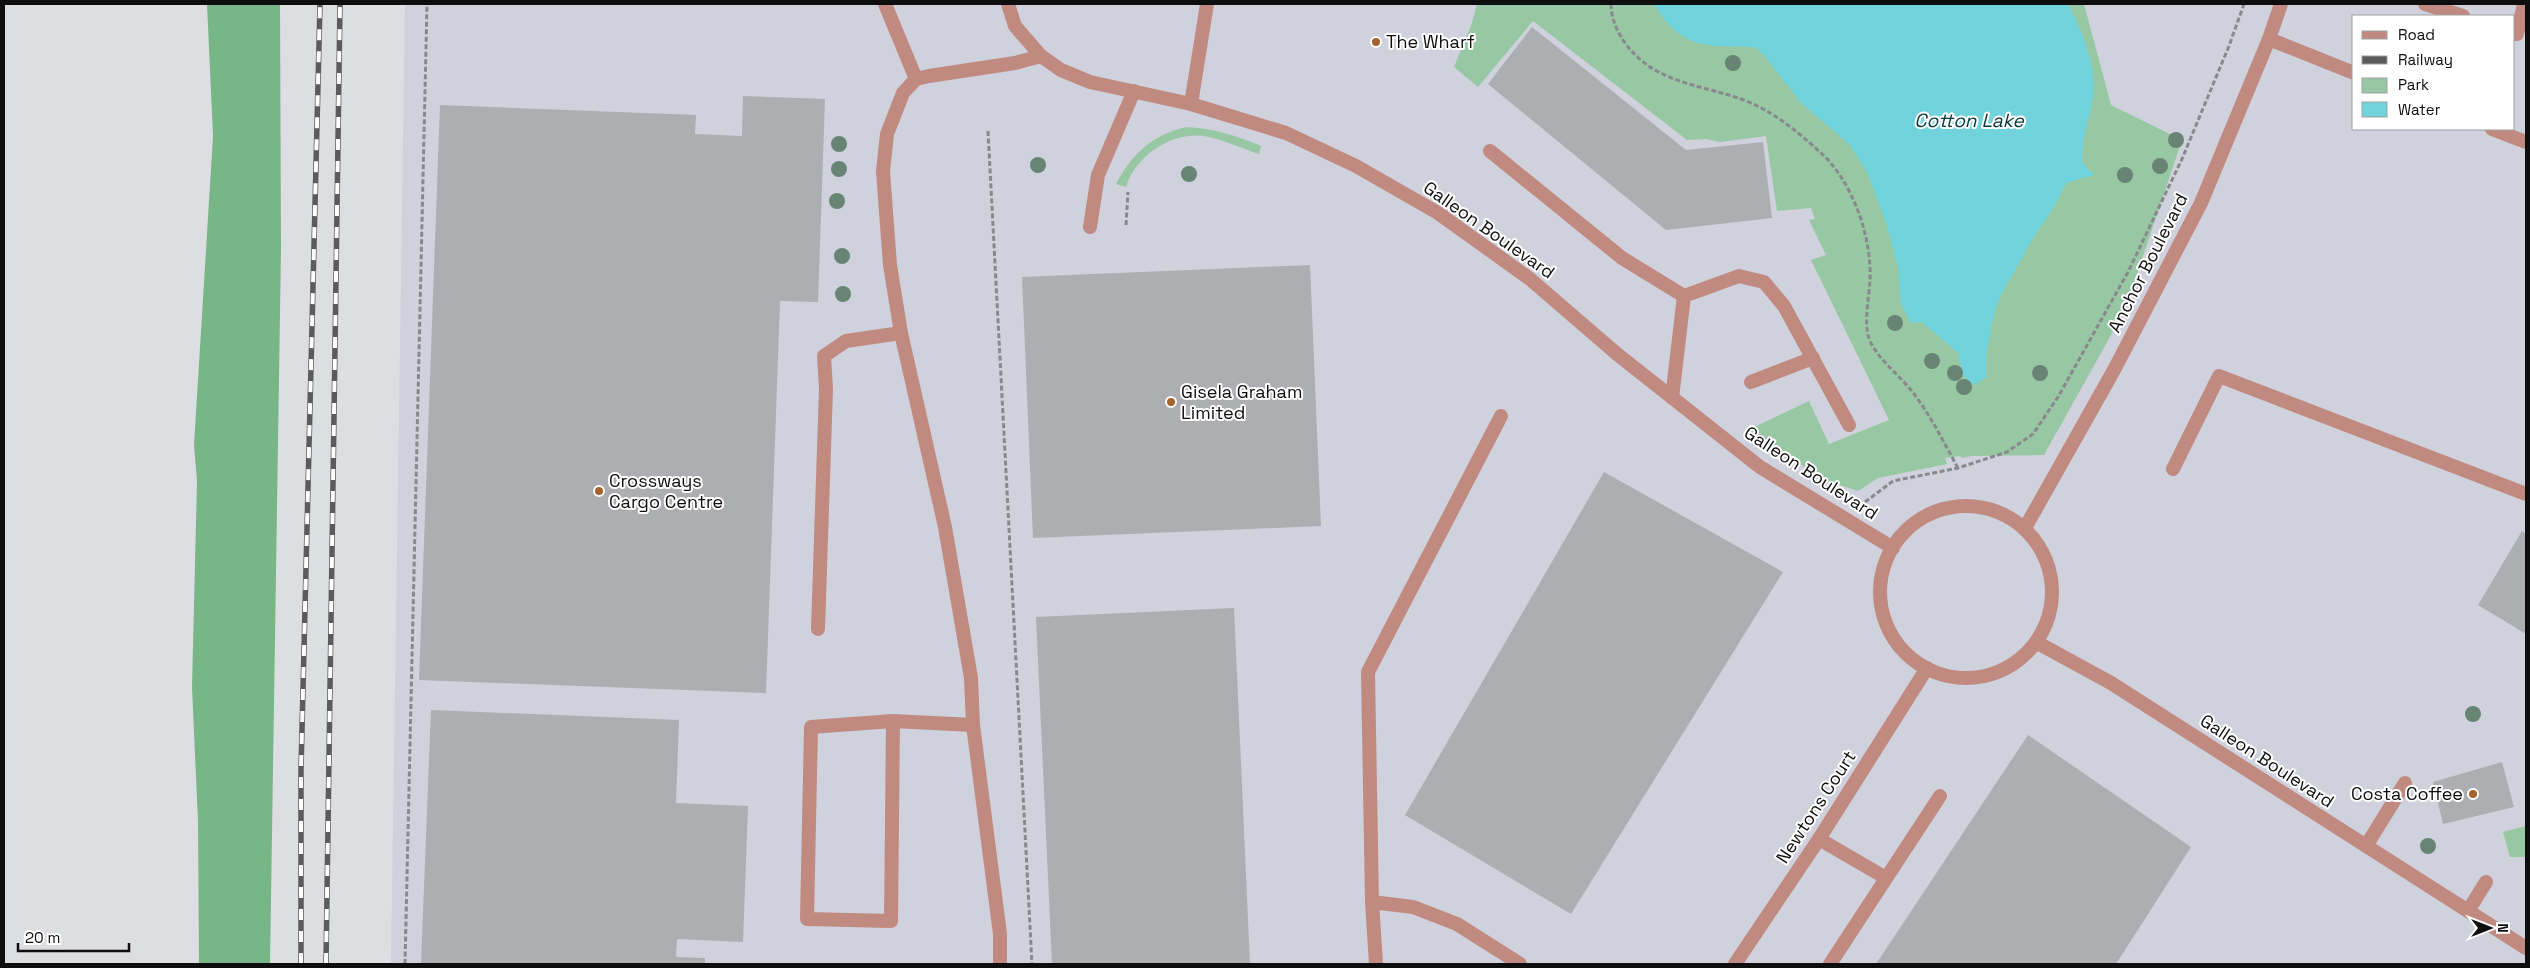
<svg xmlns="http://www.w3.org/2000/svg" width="2530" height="968" font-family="'Space Grotesk',sans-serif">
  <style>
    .built { fill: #cfd1dc; fill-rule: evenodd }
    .green { fill: #98c8a3 }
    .forest { fill: #78b687 }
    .water { fill: #71d3db }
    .building { fill: #adaeb2 }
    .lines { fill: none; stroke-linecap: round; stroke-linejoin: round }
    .path { stroke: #88898c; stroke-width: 3; stroke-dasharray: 5 2.5; stroke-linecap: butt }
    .service { stroke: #c18a81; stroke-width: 14 }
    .minor { stroke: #c18a81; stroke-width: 14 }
    .rail-casing { stroke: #5b5b5d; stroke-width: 5.5 }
    .rail { stroke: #fff; stroke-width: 4; stroke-dasharray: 11; stroke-linecap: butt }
    .tree { fill: #688475 }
    .poi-dot { fill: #a3632c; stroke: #fff; stroke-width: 2 }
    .labels { text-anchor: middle; stroke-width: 4; stroke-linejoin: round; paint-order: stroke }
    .poi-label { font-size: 18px; fill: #0e0e0f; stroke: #fff; text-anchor: start }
    .street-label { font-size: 18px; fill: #0e0e0f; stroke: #fff }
    .water-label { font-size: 19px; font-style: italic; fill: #07383b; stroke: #fff }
  </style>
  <rect width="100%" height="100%" fill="#dddee2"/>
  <path class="built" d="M405,4H2526V964H391ZM2354,16H2514V129H2354Z"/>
  <path class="green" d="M1477,4H2084L2111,105L2182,140L2125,310L2044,455L1971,456L1962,458L1960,456L1945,458L1947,464L1878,478L1858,491L1827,481L1746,431L1809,401L1829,444L1889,420L1811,260L1826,255L1809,220L1815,219L1811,208L1777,211L1766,136L1720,142L1706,139L1687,140L1533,21L1478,87L1454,67L1472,23Z
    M1186,127C1213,128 1237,136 1261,146L1259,154C1241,148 1222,139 1204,136C1170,132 1136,156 1126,187L1116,184C1132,154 1152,135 1186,127Z
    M2526,826V857H2510L2503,832Z"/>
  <path class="forest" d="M207,4H280L281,248L270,964H199L198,821L192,687L197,481L194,445L213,136Z"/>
  <path class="water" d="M1654,4H2068C2082,31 2097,65 2093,97C2090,119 2081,139 2082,162L2094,175L2066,183L2054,207L2032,240L2001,295L1994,314L1986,356V378L1973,385L1963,375L1958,353L1922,322L1911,323L1901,304L1898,267L1886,223L1867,172L1849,144L1801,103L1764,55L1755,47C1707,46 1681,50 1654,4Z"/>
  <path class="building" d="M1532,27L1686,150L1763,142L1772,218L1666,230L1488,84Z
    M743,96L825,99L818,302L780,301L766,693L419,680L440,105L696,115L695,134L742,136Z
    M1310,265L1321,526L1033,538L1022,277Z
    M1604,472L1783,572L1571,914L1405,815Z
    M2522,531L2526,534V634L2478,605Z
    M1234,608L1250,964H1052L1036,617Z
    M431,710L679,720L676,803L748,806L743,942L677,939L676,957L705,958V964H421Z
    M2028,735L2191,847L2116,964H1876Z
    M2502,762L2514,807L2443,824L2433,782Z"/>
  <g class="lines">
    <path class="path" d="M1611,4C1611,20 1619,36 1629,48C1660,86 1709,85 1751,103C1778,115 1799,133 1821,153C1853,182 1872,238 1870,280C1869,298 1863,325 1870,341C1879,360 1898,374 1911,390C1930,414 1943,441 1958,468
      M988,131L1032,964
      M1126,225L1128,192
      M1865,502L1893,481L1958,468L2007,452L2033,434L2058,397L2128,272L2182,159L2229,46L2244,4
      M405,964L427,4"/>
    <path class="service" d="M885,4L916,79
      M2425,4L2463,16
      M2514,33L2517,34L2524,4
      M2269,39L2354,73
      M1191,104L1207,4
      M2492,129L2526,142
      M1490,151L1622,258L1684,296
      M1090,227L1098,175L1134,91
      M1684,296L1739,276L1764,282L1784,306L1849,425
      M1751,382L1813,358
      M1672,398L1684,296
      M2173,469L2219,376L2526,494
      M818,629L826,389L824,356L846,341L901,333
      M893,721L891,921L807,919L811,727L893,721L973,725
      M1819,839L1886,878
      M2366,846L2405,783
      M2468,911L2486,882
      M1830,964L1940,796"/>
    <path class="minor" d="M1008,4L1015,26L1041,56L1061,70L1090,82L1191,104L1286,133L1356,166L1438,213L1530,279L1617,354L1760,467L1893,548
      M1880 592a86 86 0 1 1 172 0a86 86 0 1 1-172 0Z
      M2025,528L2114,370L2201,203L2269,39L2281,4
      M2036,642L2111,683L2526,948
      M1372,902L1413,907L1457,924L1520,964
      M1000,964V934L973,725L971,678L945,527L901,333L890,265L883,171L887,134L903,93L916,79L929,76L1015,63L1041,56
      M1376,964L1372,902L1368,672L1501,416
      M1735,964L1819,839L1927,668"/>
    <g class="rail-casing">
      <path id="rail" d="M301,964V770L320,4
        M326,964L340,4"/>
    </g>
    <use href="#rail" class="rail"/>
  </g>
  <g class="tree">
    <circle cx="1733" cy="63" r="8"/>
    <circle cx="2176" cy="140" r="8"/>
    <circle cx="839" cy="144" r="8"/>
    <circle cx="1038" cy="165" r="8"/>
    <circle cx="2160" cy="166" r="8"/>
    <circle cx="839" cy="169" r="8"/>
    <circle cx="1189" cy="174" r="8"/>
    <circle cx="2125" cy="175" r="8"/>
    <circle cx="837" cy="201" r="8"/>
    <circle cx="842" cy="256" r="8"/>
    <circle cx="843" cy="294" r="8"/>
    <circle cx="1895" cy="323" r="8"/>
    <circle cx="1932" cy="361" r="8"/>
    <circle cx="1955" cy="373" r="8"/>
    <circle cx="2040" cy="373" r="8"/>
    <circle cx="1964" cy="387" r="8"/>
    <circle cx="2473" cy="714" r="8"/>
    <circle cx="2428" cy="846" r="8"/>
  </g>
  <g class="poi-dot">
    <circle cx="1376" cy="42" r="5"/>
    <circle cx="1171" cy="402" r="5"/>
    <circle cx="599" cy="491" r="5"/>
    <circle cx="2473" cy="794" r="5"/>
  </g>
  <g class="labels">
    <g class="poi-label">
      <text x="1386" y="48">The Wharf</text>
      <text x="1181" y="398">Gisela Graham<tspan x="1181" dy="21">Limited</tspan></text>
      <text x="609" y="487">Crossways<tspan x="609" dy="21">Cargo Centre</tspan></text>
      <text x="2463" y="800" text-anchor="end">Costa Coffee</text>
    </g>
    <g class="street-label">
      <text transform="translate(1489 230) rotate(35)" y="6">Galleon Boulevard</text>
      <text transform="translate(2148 263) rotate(-63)" y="6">Anchor Boulevard</text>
      <text transform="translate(1811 473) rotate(33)" y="6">Galleon Boulevard</text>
      <text transform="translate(2267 761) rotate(33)" y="6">Galleon Boulevard</text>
      <text transform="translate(1816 807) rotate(-57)" y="6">Newtons Court</text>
    </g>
    <g class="water-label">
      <text x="1969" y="127">Cotton Lake</text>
    </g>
  </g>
  <rect width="2530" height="968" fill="none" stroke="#0e0e0f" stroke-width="10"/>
  <rect x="2352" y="15" width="162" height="115" fill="#ffffff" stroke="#9f9f9f"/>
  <rect x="2362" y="31" width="25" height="8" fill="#c18a81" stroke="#9f9f9f"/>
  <text x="2398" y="40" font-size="15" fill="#0e0e0f">Road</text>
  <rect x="2362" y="56" width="25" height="8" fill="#5b5b5d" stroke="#9f9f9f"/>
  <text x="2398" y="65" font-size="15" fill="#0e0e0f">Railway</text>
  <rect x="2362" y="78" width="25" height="15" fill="#98c8a3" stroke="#9f9f9f"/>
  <text x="2398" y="90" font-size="15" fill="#0e0e0f">Park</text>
  <rect x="2362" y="102" width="25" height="15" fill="#71d3db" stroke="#9f9f9f"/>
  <text x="2398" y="115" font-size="15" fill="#0e0e0f">Water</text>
  <g transform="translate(2490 928) rotate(90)" stroke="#ffffff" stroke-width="4" paint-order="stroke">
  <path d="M0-4L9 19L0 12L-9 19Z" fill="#0e0e0f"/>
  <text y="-8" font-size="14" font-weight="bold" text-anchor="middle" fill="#0e0e0f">N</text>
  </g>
  <path d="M18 943v8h111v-8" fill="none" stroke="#0e0e0f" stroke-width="2.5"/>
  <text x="25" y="943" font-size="15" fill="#0e0e0f" stroke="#ffffff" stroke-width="4" paint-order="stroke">20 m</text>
</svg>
